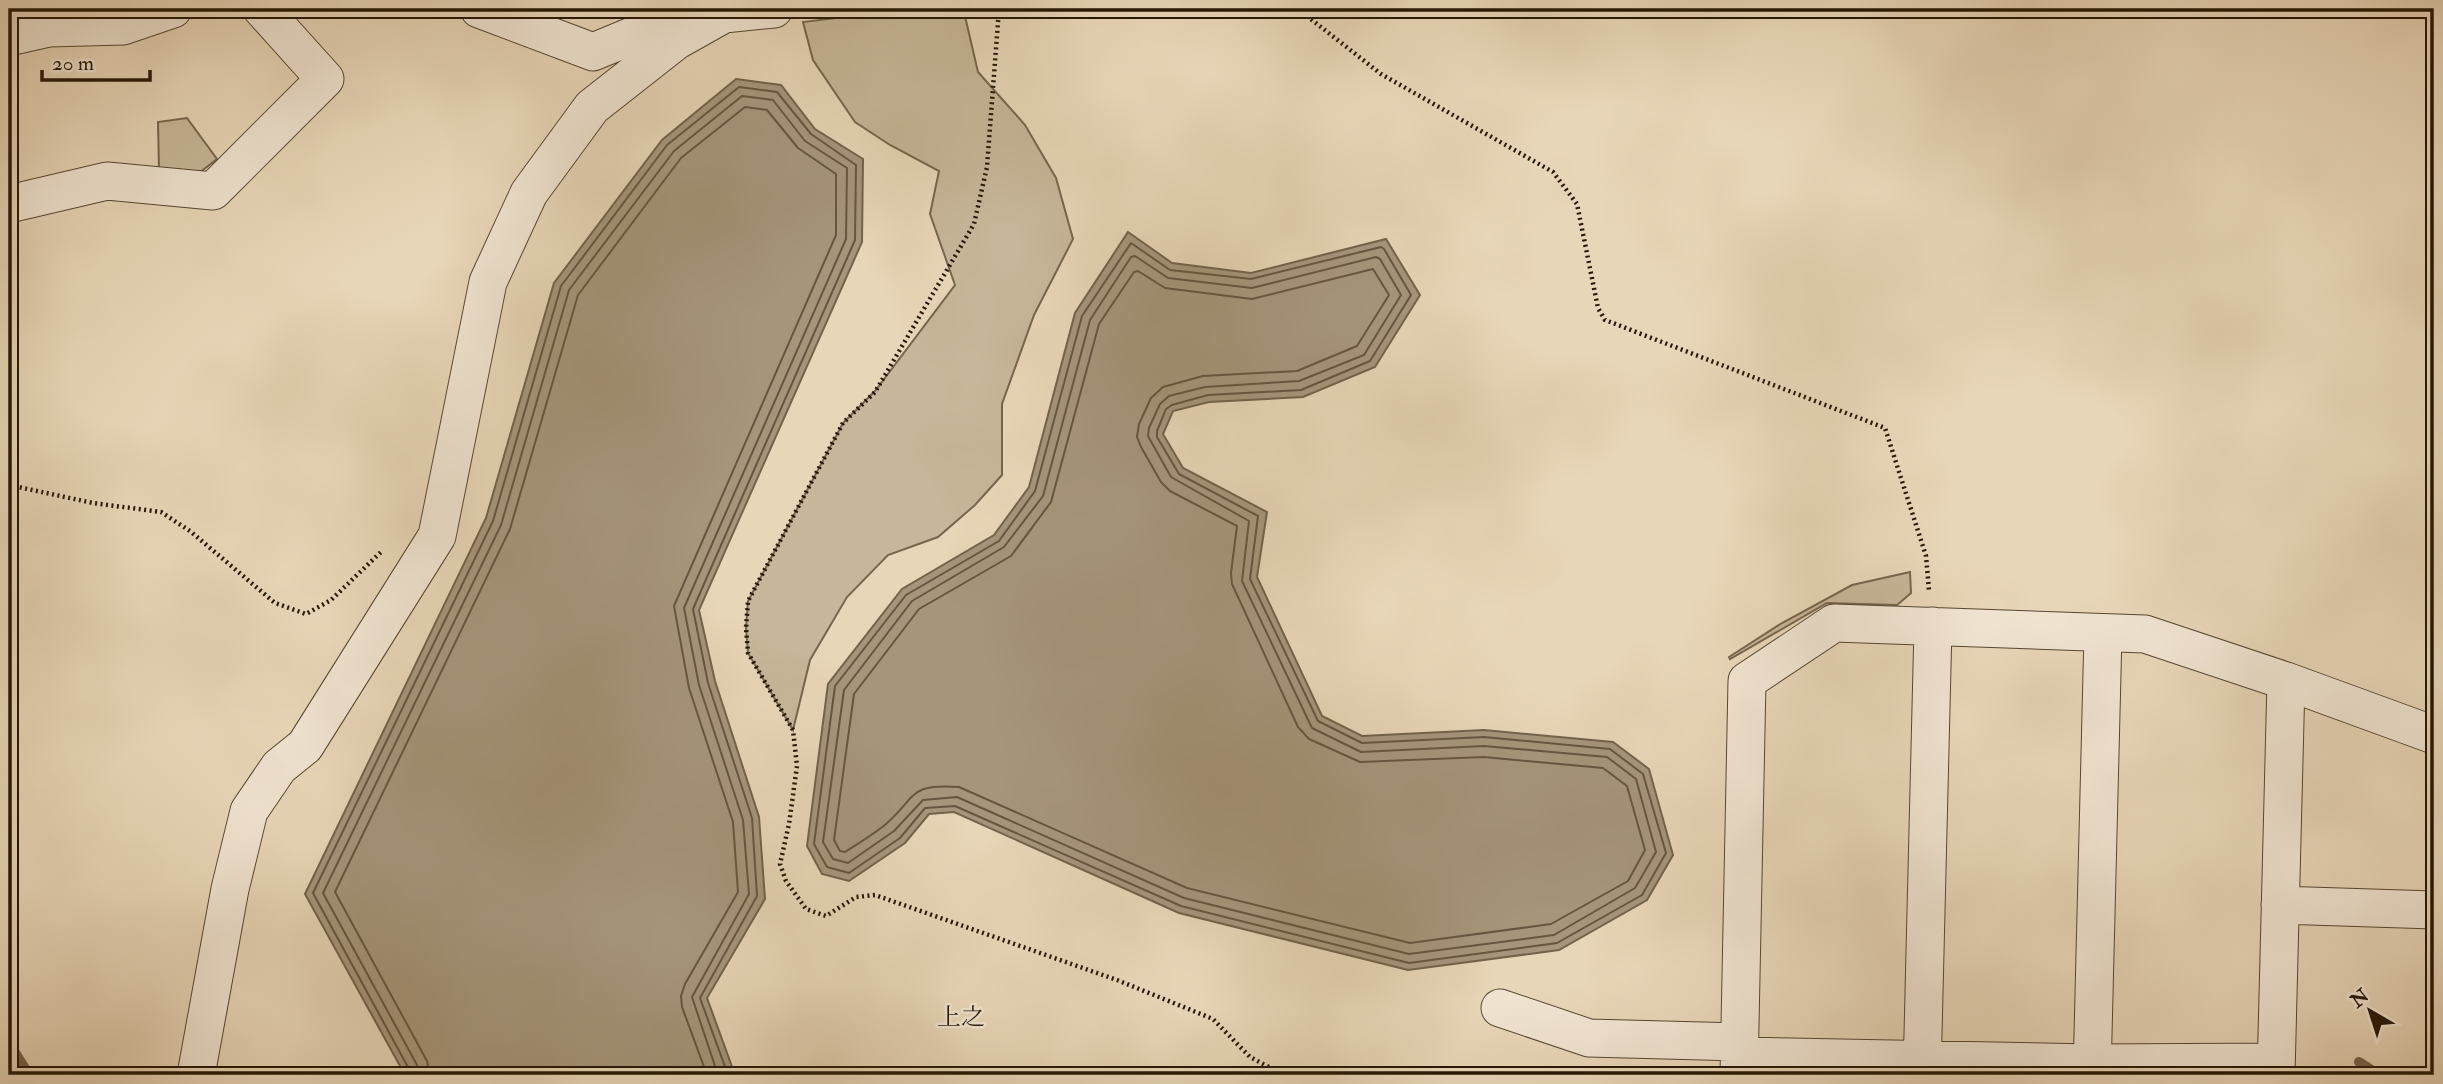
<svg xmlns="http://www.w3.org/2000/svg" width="2443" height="1084" font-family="'IM FELL Double Pica','Noto Serif JP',serif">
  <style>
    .green { fill: #c7b699; stroke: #76664e; stroke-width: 2 }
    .water { fill: #a6957b; stroke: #72634b; stroke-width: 2 }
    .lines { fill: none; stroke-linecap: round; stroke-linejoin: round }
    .shore { stroke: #665640; stroke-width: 2 }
    .stream { stroke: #72634b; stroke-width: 10 }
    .minor-casing { stroke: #564731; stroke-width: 39 }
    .path { stroke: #251704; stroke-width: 4.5; stroke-dasharray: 2 3.5; stroke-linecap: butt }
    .minor { stroke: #f0e4d1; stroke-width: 37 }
    .labels { text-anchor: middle; stroke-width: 5; stroke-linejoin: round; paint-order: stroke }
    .neighbourhood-label { font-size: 24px; fill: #251704; stroke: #f0e4d1 }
  </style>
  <rect width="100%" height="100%" fill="#e8d6b8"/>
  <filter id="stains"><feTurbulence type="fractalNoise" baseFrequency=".00286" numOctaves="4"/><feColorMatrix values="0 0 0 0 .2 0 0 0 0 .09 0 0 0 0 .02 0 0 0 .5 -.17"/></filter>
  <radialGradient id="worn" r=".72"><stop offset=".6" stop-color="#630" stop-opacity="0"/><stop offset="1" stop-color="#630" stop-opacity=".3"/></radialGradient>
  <path class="green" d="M910,9H959L964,12L978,72L1025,125L1056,178L1073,239L1034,315L1002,404V475L975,505L938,537L888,555L847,597L810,660L793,730L748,653L746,628L748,601L843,423L875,391L955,285L930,214L939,171L890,145L855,122L813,60L803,22Z
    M187,118L217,159L199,173L159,171L158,122Z
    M1910,572L1911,593L1897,605L1827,603L1730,659L1729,657L1782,623L1852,585Z"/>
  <path class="water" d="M736,79L781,85L815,129L863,159L862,242L699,610L715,681L759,817L765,899L707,998L735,1075H405L305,894L486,518L554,283L662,140Z
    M1128,232L1172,263L1251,273L1386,239L1420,295L1375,367L1303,397L1209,402L1173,411L1163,434L1183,468L1267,512L1257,577L1322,716L1362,736L1484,730L1613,742L1649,769L1673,855L1647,900L1559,950L1408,970L1179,913L954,812L929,814L905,843L849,881L822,874L807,846L828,684L902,589L994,535L1029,487L1075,313Z"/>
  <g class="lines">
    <path class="shore" d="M1131,243L1170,270L1251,279L1381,247L1384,249L1411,295L1370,361L1301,390L1208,395L1172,405L1166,409L1157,431V437L1179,474L1258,516L1250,579L1318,721L1362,743L1484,737L1610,749L1643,774L1666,853L1642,895L1557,943L1409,963L1181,906L955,806L925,808L900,838L849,873L827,867L814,844L835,686L906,595L999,541L1035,491L1082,316Z
      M1135,256L1168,278L1252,288L1376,257L1380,259L1401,295L1364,355L1299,381L1205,387L1169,396L1160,404L1149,428L1148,436L1171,477L1249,521L1242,581L1312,728L1361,752L1484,746L1607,757L1636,779L1656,852L1635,888L1554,935L1409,954L1184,898L957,797L923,800L894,831L848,863L833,859L823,842L844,690L912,601L1004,547L1043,496L1090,320L1131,257Z
      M1373,269L1389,295L1357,346L1297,371L1203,376L1163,387L1151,398L1139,424L1137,437L1141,447L1161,482L1170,491L1237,526L1231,573L1232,584L1298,727L1309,739L1360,762L1484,757L1603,768L1627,786L1645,850L1628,881L1551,924L1410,943L1187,888L959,787C908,783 917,797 886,824C874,834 859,843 845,852L840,851L834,840L854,694L919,609L1011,556L1051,502L1099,324L1134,272L1138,271L1165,288L1252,299Z
      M410,1075L409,1069L313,893L493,521L561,286L667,145L739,87L777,92L811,134L856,165L855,240L693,609L708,683L752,818L757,896L700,998L728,1075
      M419,1075L417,1065L323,893L501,525L569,290L674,151L742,96L773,100L805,141L847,168L846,239L684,608L699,685L743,820L749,894L692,997L718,1075
      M430,1075L427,1061L335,892L510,529L578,295L681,158L745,107L767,110L798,148L836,174V235L674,606L689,688L733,822L738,892L685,984L681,996L682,1007L707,1075"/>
    <path class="stream" d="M9,1043L29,1075
      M2359,1062L2379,1075"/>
    <g class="minor-casing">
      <path id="minor" d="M479,9L593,52L668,21L684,9
        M719,9L724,14L774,9
        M9,37L49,28L123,26L173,9
        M9,204L107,181L213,191L325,79L262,9
        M2286,681L2434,735
        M2280,905L2434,910
        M1500,1008L1589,1038L1740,1042
        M1740,1056L2092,1063L2276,1062
        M196,1075L230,889L249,811L279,767L305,746L437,536L488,282L529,193L592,107L676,41L724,14
        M1739,1075L1747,681L1834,623L2145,634L2286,681L2276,1075
        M1922,1075L1933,626
        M2092,1075L2103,633"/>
    </g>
    <path class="path" d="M999,9L987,167L974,224L875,392L843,423L748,601L746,628L748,653L793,730L797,766L789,824L780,864L786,881L806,909L826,916L856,897L875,895L1117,980L1213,1019L1250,1057L1284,1075
      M1298,9L1381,74L1553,172L1577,204L1598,308L1605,320L1885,428L1926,556L1929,590
      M9,485L93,503L161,512L190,531L275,603L306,614L331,600L382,551"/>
    <use href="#minor" class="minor"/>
  </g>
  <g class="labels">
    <g class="neighbourhood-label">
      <text x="961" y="1025">上之</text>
    </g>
  </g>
  <rect width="2443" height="1084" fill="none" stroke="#e8d6b8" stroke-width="35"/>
  <rect x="10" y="10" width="2422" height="1063" fill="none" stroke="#251704" stroke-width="3.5"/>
  <rect x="18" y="18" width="2408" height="1049" fill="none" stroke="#251704" stroke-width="2"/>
  <g transform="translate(2370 1011) rotate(321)" stroke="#f0e4d1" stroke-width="5" paint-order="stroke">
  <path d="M0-5L12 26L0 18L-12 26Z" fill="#251704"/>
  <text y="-10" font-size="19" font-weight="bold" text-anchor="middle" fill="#251704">N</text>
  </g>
  <path d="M42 70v10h108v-10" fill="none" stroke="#251704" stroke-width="3.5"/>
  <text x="52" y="70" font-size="21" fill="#251704" stroke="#f0e4d1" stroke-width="5" paint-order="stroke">20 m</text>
  <rect width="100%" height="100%" filter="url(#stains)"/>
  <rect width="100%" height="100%" fill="url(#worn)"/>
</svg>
